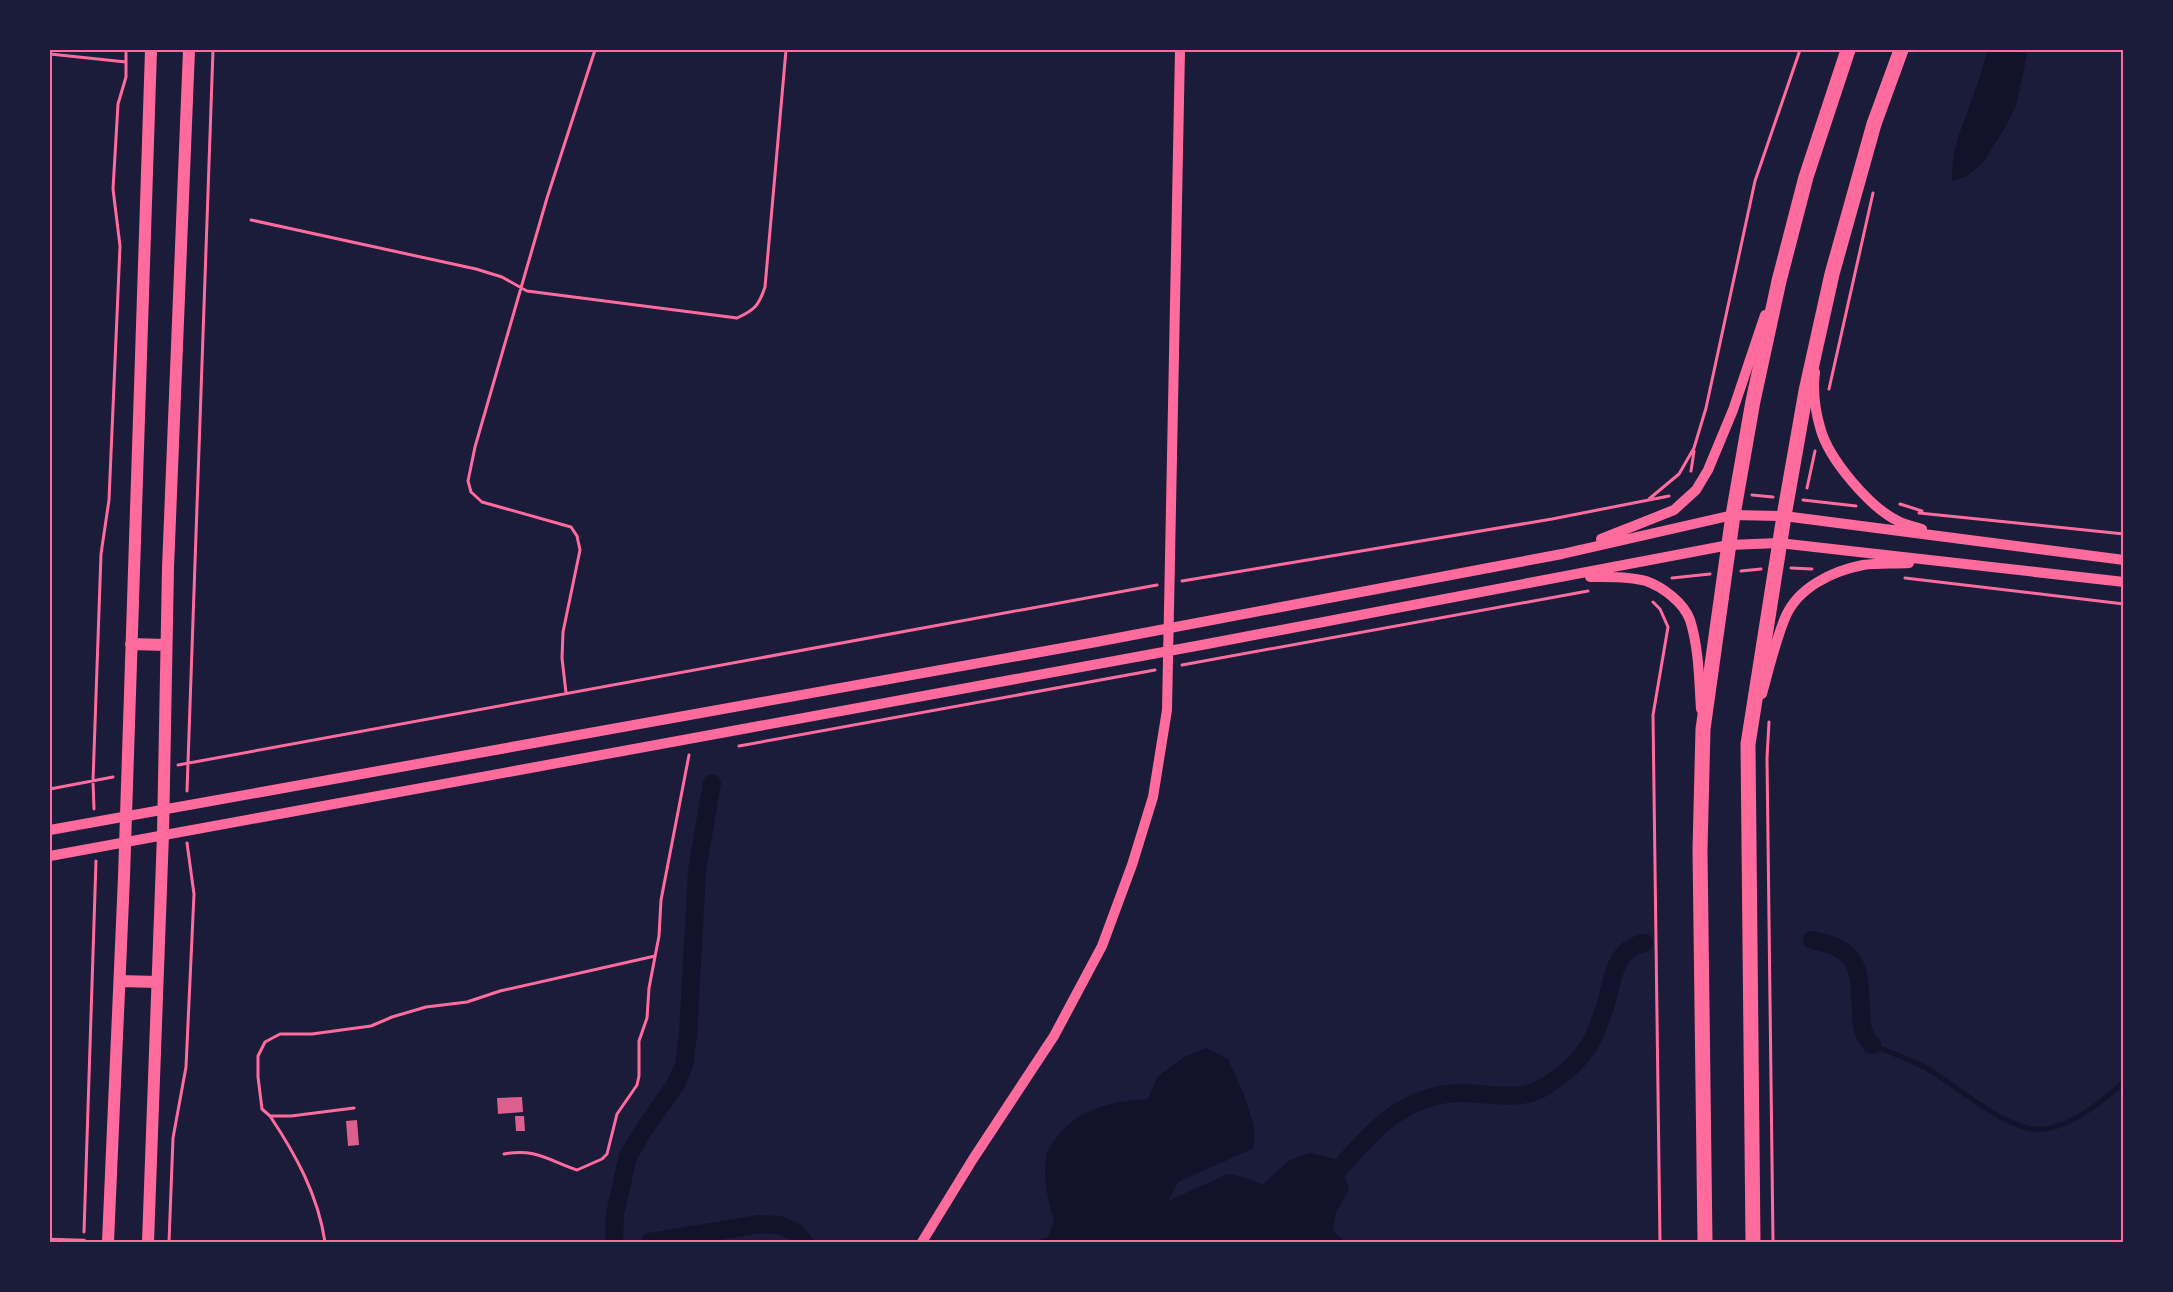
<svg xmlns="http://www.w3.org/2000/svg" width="2173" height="1292" font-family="'Archivo Narrow',sans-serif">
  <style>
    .water { fill: #12122b }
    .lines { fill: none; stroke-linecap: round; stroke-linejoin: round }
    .stream { stroke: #12122b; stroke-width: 5 }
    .canal { stroke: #12122b; stroke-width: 18 }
    .building { fill: #dd5f8e }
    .path { stroke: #ff6b9d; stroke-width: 3 }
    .service { stroke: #ff6b9d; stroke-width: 4.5 }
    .tertiary { stroke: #ff6b9d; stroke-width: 10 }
    .secondary { stroke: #ff6b9d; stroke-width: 12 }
    .trunk { stroke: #ff6b9d; stroke-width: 15 }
    .neatline { fill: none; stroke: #ff6b9d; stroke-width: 2 }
  </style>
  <rect width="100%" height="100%" fill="#1b1b3a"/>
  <path class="water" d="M1988,50H2028L2016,106L2007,124L1983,163L1967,176L1952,181C1952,144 1961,132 1972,99C1978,83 1983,66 1988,50Z
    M1206,1048L1228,1059L1244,1095L1254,1126V1148L1178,1182L1168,1201L1228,1174L1247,1178L1262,1185L1290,1160L1310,1153L1335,1159L1342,1166L1349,1190L1336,1212L1333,1231L1346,1242H1029L1048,1237L1054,1221C1048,1199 1043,1181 1046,1157C1046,1151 1051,1146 1054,1141C1075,1109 1113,1101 1148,1099L1158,1076L1184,1057Z"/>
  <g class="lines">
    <path class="stream" d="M1872,1045C1891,1053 1913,1060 1931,1071C1960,1089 1994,1119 2027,1128C2059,1137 2101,1103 2124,1082"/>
    <path class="canal" d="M1812,940C1860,949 1859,968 1861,1011C1861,1025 1862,1034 1872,1045
      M1326,1184C1366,1139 1399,1092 1465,1093C1493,1094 1521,1102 1546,1086C1563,1075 1581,1060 1591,1042C1597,1031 1602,1016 1606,1004C1613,979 1614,949 1644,943
      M614,1242L615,1214L628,1156L645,1128L676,1084L684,1065L688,1035L697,871L712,783
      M650,1242L760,1224L779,1225L795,1232L804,1242"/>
  </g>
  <path class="building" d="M522,1097L523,1112L498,1114L497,1098Z
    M515,1116H524L525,1131H516Z
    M357,1120L359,1145L348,1146L346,1121Z"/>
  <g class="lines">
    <path class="path" d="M50,54L126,62
      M251,220L476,269L502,277L527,291L737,318C755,310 759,305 765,287L786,50
      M1829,389L1873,193
      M1691,471L1694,451
      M1807,488L1815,451
      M1752,495L1773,497
      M1649,499L1679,474L1694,448L1706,408L1755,181L1800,50
      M1803,500L1856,506
      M1900,504L1922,511
      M1919,513L2124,534
      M1791,568L1812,569
      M1741,571L1761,569
      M1672,578L1710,574
      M1905,578L2124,604
      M1182,581L1552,519L1669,496
      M1653,602L1660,609L1668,627L1653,715L1660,1242
      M1182,665L1588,591
      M566,693L562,658L563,632L580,550L577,536L571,527L482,502L471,492L468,481L475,447L547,198L595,50
      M1769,722L1767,758L1773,1242
      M739,746L1155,670
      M178,765L1157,585
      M50,789L113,777
      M187,791L213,50
      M94,809L93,781L101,554L109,500L120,246L113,189L118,104L126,77V50
      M354,1108L291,1116H270L262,1109L258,1077V1056L265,1042L280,1034H312L371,1026L392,1017L426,1007L467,1002L500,991L655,956
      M270,1116C296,1155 318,1195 325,1242
      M504,1154C535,1148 548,1160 577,1170L602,1159L607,1154L617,1114L637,1085L639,1076V1041L647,1018L649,988L659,936L661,900L689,755
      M84,1232L96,861
      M169,1242L173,1138L186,1067L194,894L187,843"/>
    <path class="service" d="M50,1240L84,1241"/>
    <path class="tertiary" d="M1815,372C1813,389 1815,410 1820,427C1828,459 1871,509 1900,522C1907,525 1915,527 1922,529
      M1601,539L1674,510L1696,490L1708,470L1733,410L1765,315
      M1590,577C1607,577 1629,576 1646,581C1663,587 1684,603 1690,620C1699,648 1699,680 1701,709
      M1762,694C1769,669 1775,642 1785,618C1797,588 1832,571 1863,565C1878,563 1894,564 1909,563
      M50,830L1096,642L1562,554L1733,515L1784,516L2124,560
      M50,856L1207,644L1729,545L1779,543L2124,582
      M922,1242L973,1159L1054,1036L1102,946L1132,865L1153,797L1167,710L1180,50"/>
    <path class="secondary" d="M131,644L166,645
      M120,981L157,982
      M108,1242L124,877L151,50
      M148,1242L163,834L168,568L189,50"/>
    <path class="trunk" d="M1705,1242L1700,850L1703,729L1733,515L1753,401L1779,281L1806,177L1848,50
      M1753,1242L1748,744L1784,516L1806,391L1832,274L1874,124L1901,50"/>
  </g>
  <rect width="2173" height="1292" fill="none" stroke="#1b1b3a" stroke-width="102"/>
  <rect x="51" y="51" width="2071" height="1190" class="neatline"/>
</svg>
